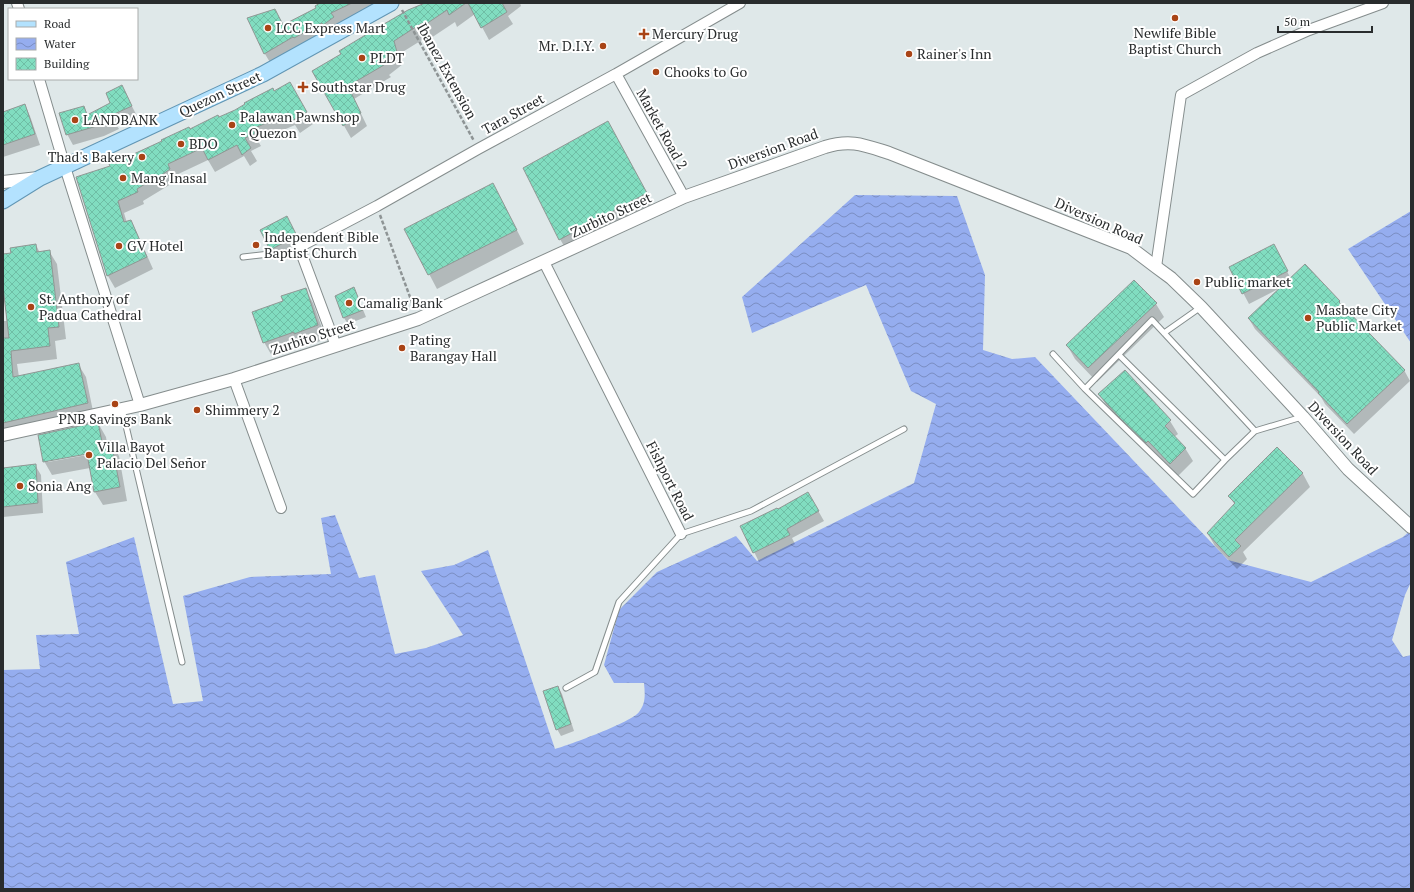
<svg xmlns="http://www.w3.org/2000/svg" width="1414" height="892" font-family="'PT Serif',serif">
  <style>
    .water { fill: url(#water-waves) }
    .shadow { fill: #0003; fill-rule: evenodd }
    .building { fill: url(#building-cross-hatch); stroke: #909794 }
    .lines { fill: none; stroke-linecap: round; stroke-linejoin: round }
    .service-casing { stroke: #858d8d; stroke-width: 7 }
    .minor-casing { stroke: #858d8d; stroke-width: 12 }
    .tertiary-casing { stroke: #858d8d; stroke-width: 14 }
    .primary-casing { stroke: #6296b4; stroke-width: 17 }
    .path { stroke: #8e9495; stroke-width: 2.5; stroke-dasharray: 4 2; stroke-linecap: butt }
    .service { stroke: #fff; stroke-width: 5 }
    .minor { stroke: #fff; stroke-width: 10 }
    .tertiary { stroke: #fff; stroke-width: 12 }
    .primary { stroke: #b3e2fe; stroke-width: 15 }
    .poi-dot { fill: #a94416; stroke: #fff; stroke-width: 1.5 }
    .labels { text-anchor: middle; stroke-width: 4; stroke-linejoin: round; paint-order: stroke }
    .poi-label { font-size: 14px; fill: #292c2d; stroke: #fff; text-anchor: start }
    .street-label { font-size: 14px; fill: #292c2d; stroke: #fff }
  </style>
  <defs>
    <pattern id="water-waves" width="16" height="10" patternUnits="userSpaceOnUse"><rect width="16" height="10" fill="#95adef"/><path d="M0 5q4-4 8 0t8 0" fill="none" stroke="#7a8dc2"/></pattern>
    <pattern id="building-cross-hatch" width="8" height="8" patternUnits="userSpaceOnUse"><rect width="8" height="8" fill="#81ddc0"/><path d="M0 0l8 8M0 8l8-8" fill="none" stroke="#6fbea5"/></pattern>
  </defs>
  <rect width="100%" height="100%" fill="#dfe8e9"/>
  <path class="water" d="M855,195L957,196L985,275L983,350L1012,359L1035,357L1228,560L1311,582L1403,537L1411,530V582L1405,595L1392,640L1403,657L1411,655V889H3V670L40,669L36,635L79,634L66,562L134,537L173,704L203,701L183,596L250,577L331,574L321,518L335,515L359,578L375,575L395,654L426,648L463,635L421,571L454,565L488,550L555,749C569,745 632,722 639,712C646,703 645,694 644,683H614L604,665L619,610L657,572L736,536L757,561L914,483L936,404L911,391L866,285L752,333L742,297Z
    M1411,211V343L1348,249Z"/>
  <path class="shadow" d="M322,3H381L274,69L265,54L249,19L275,10L284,25L318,9Z
    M428,3H520L521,6L508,16L513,24L489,40L475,14L457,27L455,22L431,38L430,35L401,53L403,64L389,75L391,77L354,99L367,126L351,138L313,71Z
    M289,83L313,124L300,133L295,125L258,141L261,146L251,151L257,161L250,166L244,156L215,172L208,160L174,176L176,181L143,201L144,204L124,213L127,223L131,221L137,233L153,269L115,288L108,276L77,178L111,167L124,159L218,119L274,92Z
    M122,87L137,116L117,126L119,129L104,136L73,145L67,134L84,107L88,115L112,104Z
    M25,105L30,116L40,145L3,157V113Z
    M616,136L654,207L568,253L560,239Z
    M501,199L524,244L437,289L406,230Z
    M291,224L300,243L275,256L271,249Z
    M36,245L40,253L49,251L57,264L66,339L55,341L57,359L17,364L19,377L78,364L86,377L94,416L11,435L12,440L3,442V321H8L3,278V255L12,254Z
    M1279,256L1291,279L1305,266L1404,370L1410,381L1354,434L1325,404L1321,397L1255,329L1249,319L1282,287L1249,304L1230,268Z
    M305,289L313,303L326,339L303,347L302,345L272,356L264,342L284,301Z
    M357,295L366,317L348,324L344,318L336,297Z
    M1156,304L1164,317L1097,382L1075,359L1067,345Z
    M1125,371L1170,421L1178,434L1174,437L1185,448L1193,461L1178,476L1156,454L1154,455L1128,430L1107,407L1100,394Z
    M98,423L106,437L107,443L111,442L119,456L127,501L103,505L95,492L90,468L52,475L44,461ZM91,452L92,454L48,462V460Z
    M1277,448L1303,474L1310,487L1243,552L1247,559L1237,569L1215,546L1208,534L1235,505L1229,496Z
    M35,465L41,475L43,513L3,517V469Z
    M808,493L824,521L792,538L795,544L759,562L742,527L777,510Z
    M558,687L562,694L574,731L561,736L557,729Z"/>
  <path class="building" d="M320,3H352L331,13L334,17L323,25L322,23L294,38L293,37L264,54L247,18L275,9L283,25L316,8L315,6Z
    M425,3H466L449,15L447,10L423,26L422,23L394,41L397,52L383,62L384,65L348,86L361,113L343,126L312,71L341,54L339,51L372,31L408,10Z
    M468,3H502L507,12L481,28Z
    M290,82L307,112L292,121L288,113L253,129L255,134L245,138L251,148L242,155L237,145L208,160L202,148L168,164L170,169L159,177L158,176L137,189L138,192L118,201L124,222L131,220L147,257L107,276L76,177L110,166L109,164L124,156L125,158L162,141L161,140L189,127L190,129L218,115L219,117L235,110L245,104L244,103L273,88L274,91Z
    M122,85L132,106L112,115L114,118L97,126L66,135L59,113L84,106L87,115L110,103L106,93Z
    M25,104L35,134L3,145V112Z
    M608,121L647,193L559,240L523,168Z
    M493,183L517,230L428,275L404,229Z
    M287,216L297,236L270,250L260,230Z
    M36,244L37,252L50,250L59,327L48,328L50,346L11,351L13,377L79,363L88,403L3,423V338H9L3,287V254L11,253L10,248Z
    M1274,244L1288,271L1242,294L1229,267Z
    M1305,264L1340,301L1339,302L1405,370L1347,424L1318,393L1319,392L1248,318Z
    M1134,280L1157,303L1088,368L1066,345Z
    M354,287L363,310L343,318L335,296Z
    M306,288L318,325L294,334V332L263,343L252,312L283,301L281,296Z
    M1125,370L1171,420L1165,426L1186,448L1170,464L1148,441L1146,443L1119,417L1098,394Z
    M98,422L102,442L111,441L120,487L94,492L87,454L43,462L38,435Z
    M1277,447L1303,473L1235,540L1241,546L1229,557L1207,533L1235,503L1228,496Z
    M36,464L38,503L3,507V468Z
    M808,492L819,511L787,529L790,535L753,553L740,526L777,508L778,509Z
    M558,686L571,724L556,730L543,691Z"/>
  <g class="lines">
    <g class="service-casing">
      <path id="service" d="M243,257L278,253H301
        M1164,333L1201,307
        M1053,354L1085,389L1193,494L1225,460L1255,431L1302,417
        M1119,355L1225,460
        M1085,389L1152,320L1255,431
        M122,409L182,662
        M566,688L595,672L619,602L681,534L751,511L904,429"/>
    </g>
    <g class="minor-casing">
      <path id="minor" d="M17,3L19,9
        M616,74L684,197
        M39,79L65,167L140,405
        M544,262L681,534
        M1156,267L1181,95L1257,53L1309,30L1383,3
        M336,346L299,247L377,206L478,149L616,74L740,3
        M234,379L281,508"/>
    </g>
    <g class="tertiary-casing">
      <path id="tertiary" d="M3,182L38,178
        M3,435L140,405L234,379L418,319L684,197L825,147C851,139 864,145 889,153L1131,248L1156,267L1171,278L1201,307L1303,417L1348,469L1411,527"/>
    </g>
    <g class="primary-casing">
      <path id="primary" d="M3,201L40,178L263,74L391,3"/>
    </g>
    <path class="path" d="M402,10L474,141
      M380,215L414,308"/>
    <use href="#service" class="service"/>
    <use href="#minor" class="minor"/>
    <use href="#tertiary" class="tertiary"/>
    <use href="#primary" class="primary"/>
  </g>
  <g class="poi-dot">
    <circle cx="1175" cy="18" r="4"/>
    <circle cx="268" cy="28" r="4"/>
    <path d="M642 28h4v4h4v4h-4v4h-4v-4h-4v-4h4z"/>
    <circle cx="603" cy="46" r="4"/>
    <circle cx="909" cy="54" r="4"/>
    <circle cx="362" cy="58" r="4"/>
    <circle cx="656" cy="72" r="4"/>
    <path d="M301 81h4v4h4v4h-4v4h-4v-4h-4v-4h4z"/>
    <circle cx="75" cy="120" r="4"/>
    <circle cx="232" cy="125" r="4"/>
    <circle cx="181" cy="144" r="4"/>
    <circle cx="142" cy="157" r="4"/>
    <circle cx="123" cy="178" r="4"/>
    <circle cx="256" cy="245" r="4"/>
    <circle cx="119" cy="246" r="4"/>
    <circle cx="1197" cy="282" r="4"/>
    <circle cx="349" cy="303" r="4"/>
    <circle cx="31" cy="307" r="4"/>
    <circle cx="1308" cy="318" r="4"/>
    <circle cx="402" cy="348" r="4"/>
    <circle cx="115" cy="404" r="4"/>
    <circle cx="197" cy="410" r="4"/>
    <circle cx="89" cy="455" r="4"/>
    <circle cx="20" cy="486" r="4"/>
  </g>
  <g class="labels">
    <g class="poi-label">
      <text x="276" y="33">LCC Express Mart</text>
      <text x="1175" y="38" text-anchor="middle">Newlife Bible<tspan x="1175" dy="16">Baptist Church</tspan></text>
      <text x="652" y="39">Mercury Drug</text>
      <text x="595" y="51" text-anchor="end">Mr. D.I.Y.</text>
      <text x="917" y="59">Rainer's Inn</text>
      <text x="370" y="63">PLDT</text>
      <text x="664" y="77">Chooks to Go</text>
      <text x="311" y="92">Southstar Drug</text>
      <text x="240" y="122">Palawan Pawnshop<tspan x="240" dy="16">- Quezon</tspan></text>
      <text x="83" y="125">LANDBANK</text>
      <text x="189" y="149">BDO</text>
      <text x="134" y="162" text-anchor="end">Thad's Bakery</text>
      <text x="131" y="183">Mang Inasal</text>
      <text x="264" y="242">Independent Bible<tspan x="264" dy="16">Baptist Church</tspan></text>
      <text x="127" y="251">GV Hotel</text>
      <text x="1205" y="287">Public market</text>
      <text x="39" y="304">St. Anthony of<tspan x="39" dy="16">Padua Cathedral</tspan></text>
      <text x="357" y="308">Camalig Bank</text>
      <text x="1316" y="315">Masbate City<tspan x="1316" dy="16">Public Market</tspan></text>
      <text x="410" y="345">Pating<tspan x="410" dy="16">Barangay Hall</tspan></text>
      <text x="205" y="415">Shimmery 2</text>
      <text x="115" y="424" text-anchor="middle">PNB Savings Bank</text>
      <text x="97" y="452">Villa Bayot<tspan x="97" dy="16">Palacio Del Señor</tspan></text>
      <text x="28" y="491">Sonia Ang</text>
    </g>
    <g class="street-label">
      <text transform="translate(447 71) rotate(61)" y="5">Ibanez Extension</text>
      <text transform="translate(220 94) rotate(-25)" y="5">Quezon Street</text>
      <text transform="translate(513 114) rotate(-29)" y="5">Tara Street</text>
      <text transform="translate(662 129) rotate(61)" y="5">Market Road 2</text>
      <text transform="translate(773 149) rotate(-20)" y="5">Diversion Road</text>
      <text transform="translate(611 215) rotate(-25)" y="5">Zurbito Street</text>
      <text transform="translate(1099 221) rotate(24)" y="5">Diversion Road</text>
      <text transform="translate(313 337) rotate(-18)" y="5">Zurbito Street</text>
      <text transform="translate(1343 438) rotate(47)" y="5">Diversion Road</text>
      <text transform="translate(670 481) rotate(63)" y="5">Fishport Road</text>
    </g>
  </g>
  <rect width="1414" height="892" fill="none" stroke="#292c2d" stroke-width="8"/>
  <rect x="8" y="8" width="130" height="72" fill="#ffffff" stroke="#a9abab"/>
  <rect x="16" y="21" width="20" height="6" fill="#b3e2fe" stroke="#a9abab"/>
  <text x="44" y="28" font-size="12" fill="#292c2d">Road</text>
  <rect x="16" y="38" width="20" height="12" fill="url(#water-waves)" stroke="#a9abab"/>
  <text x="44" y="48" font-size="12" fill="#292c2d">Water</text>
  <rect x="16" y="58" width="20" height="12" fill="url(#building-cross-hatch)" stroke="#a9abab"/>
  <text x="44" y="68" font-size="12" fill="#292c2d">Building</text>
  <path d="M1278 26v6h94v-6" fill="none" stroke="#292c2d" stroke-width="2"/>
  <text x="1284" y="26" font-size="12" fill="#292c2d" stroke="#ffffff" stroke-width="3" paint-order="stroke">50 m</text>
</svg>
